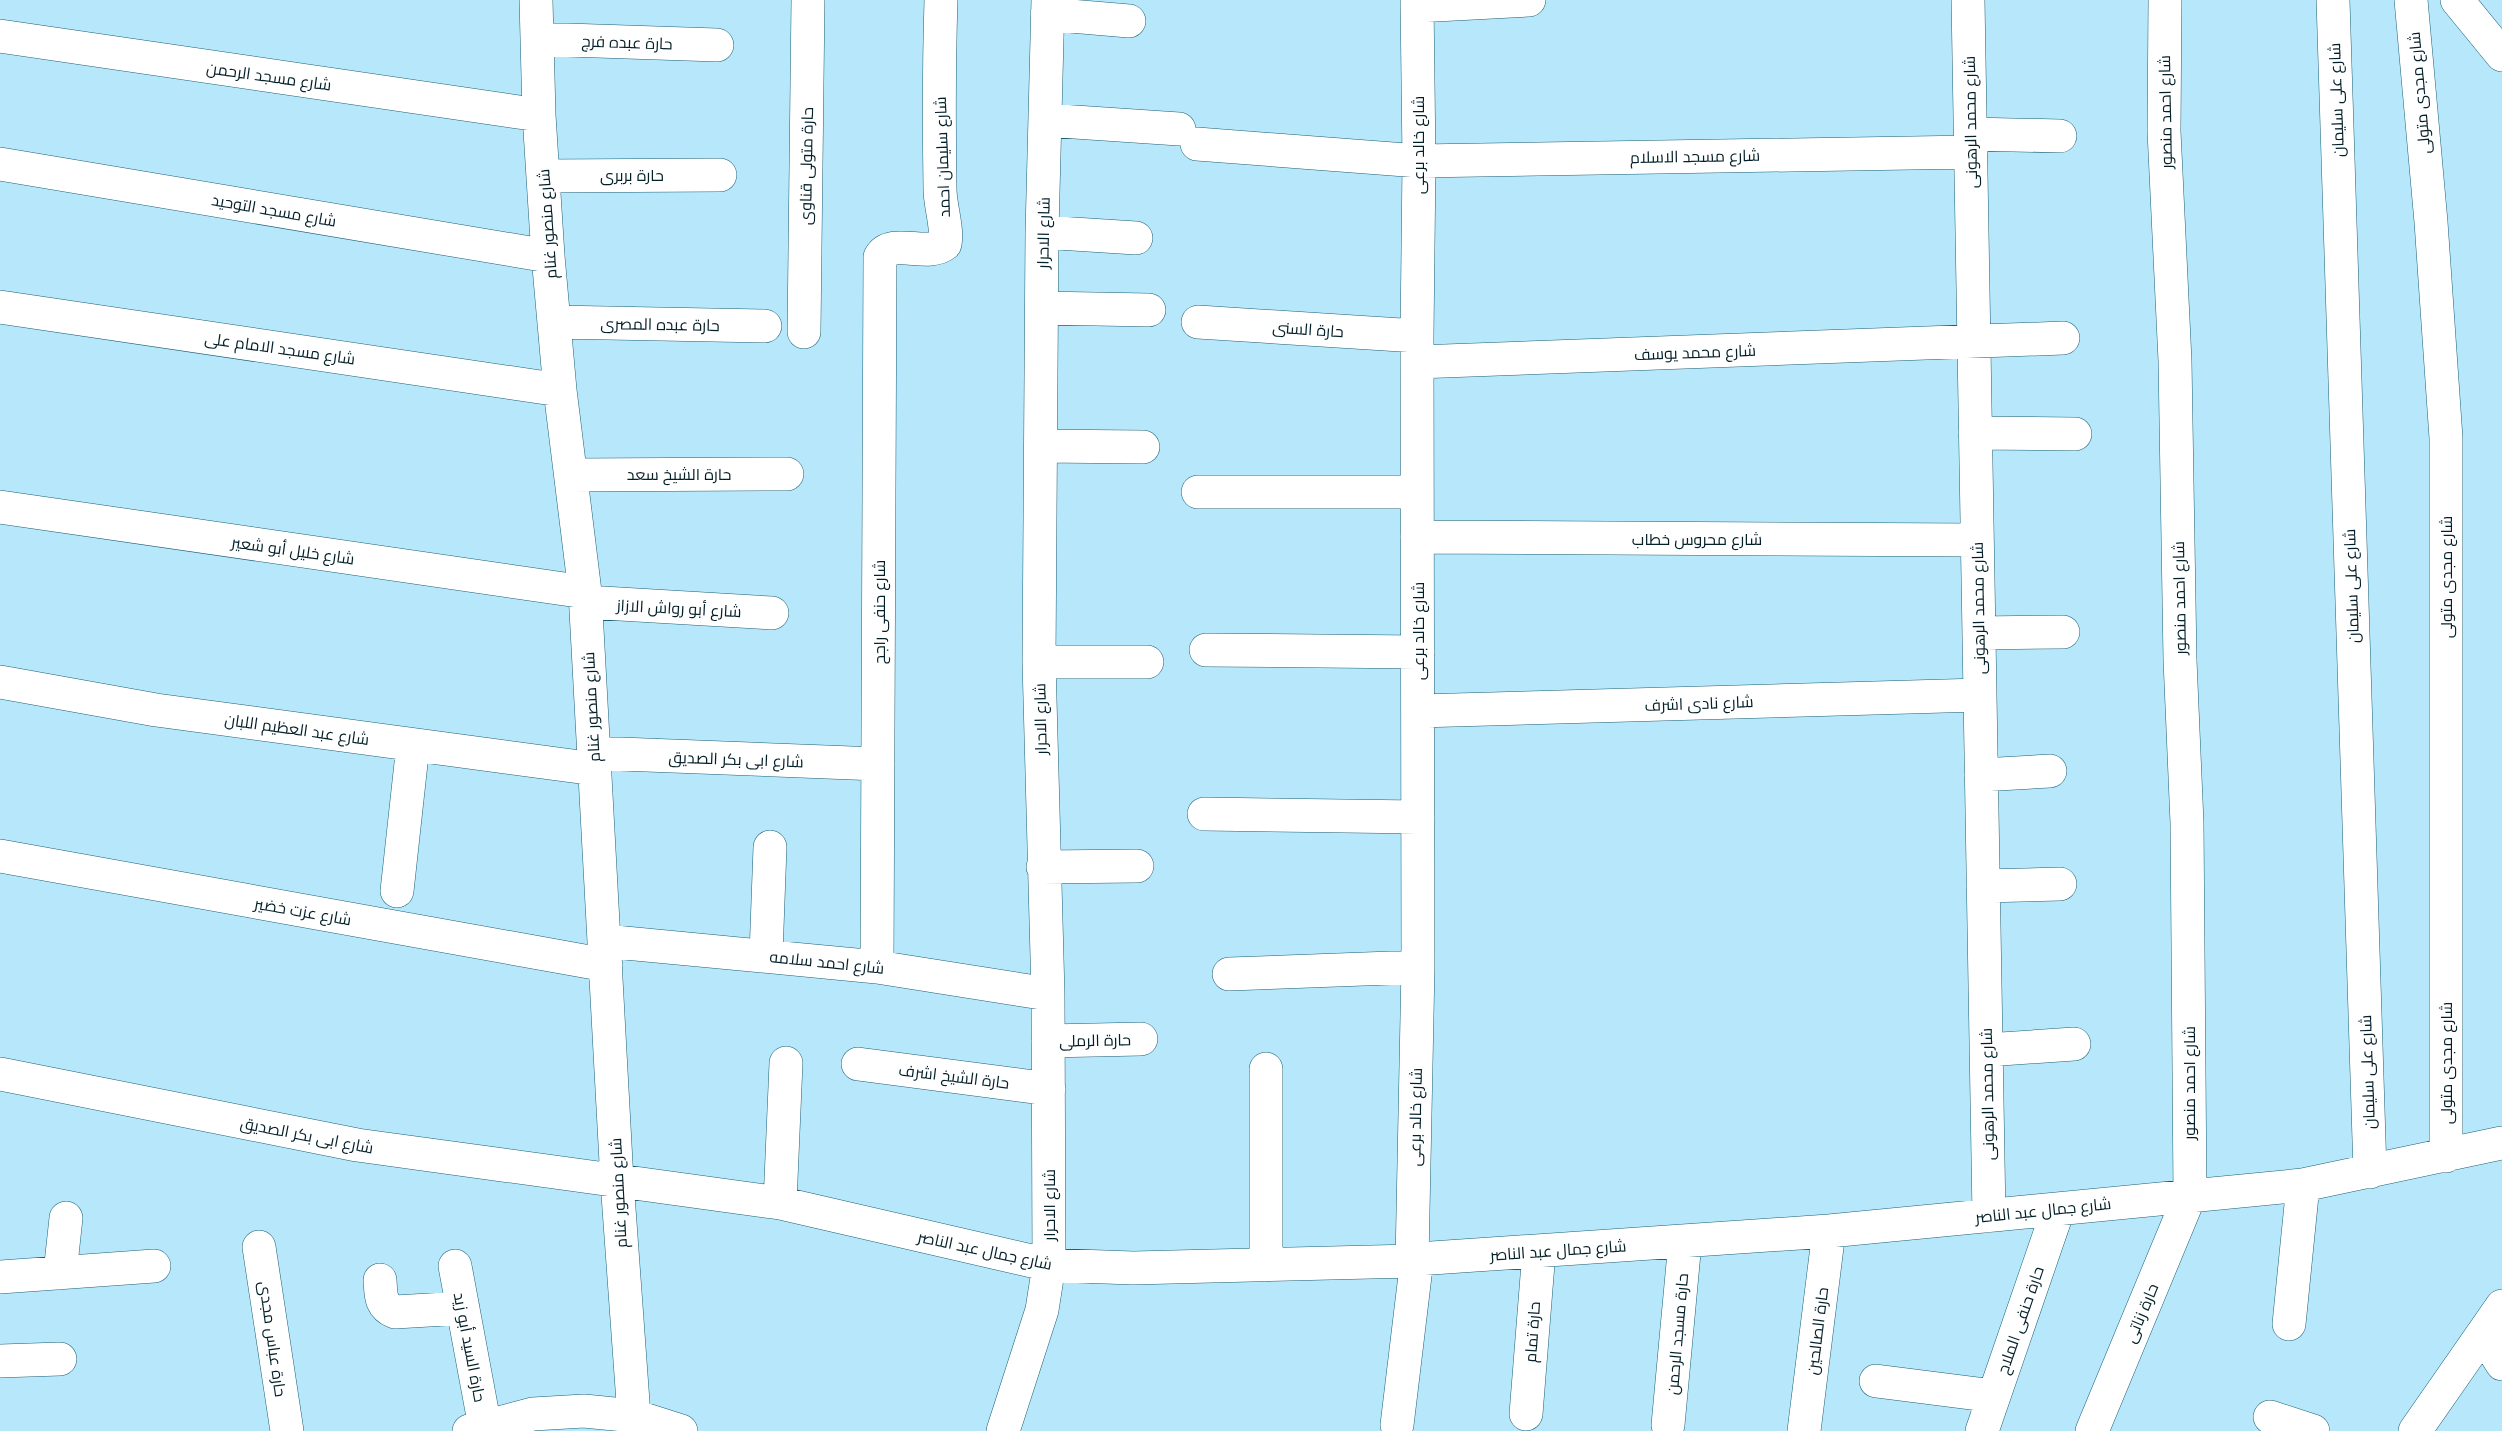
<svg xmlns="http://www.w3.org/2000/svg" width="2502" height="1431" font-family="'Open Sans',Cairo,sans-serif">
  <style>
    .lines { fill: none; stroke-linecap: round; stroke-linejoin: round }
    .minor-casing { stroke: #1c6077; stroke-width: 34 }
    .minor { stroke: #fff; stroke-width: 33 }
    .labels { text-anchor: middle; stroke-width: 4.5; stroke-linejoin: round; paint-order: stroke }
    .street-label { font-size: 16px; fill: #031f28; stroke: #fff }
  </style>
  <rect width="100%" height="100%" fill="#b7e7fb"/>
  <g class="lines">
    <g class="minor-casing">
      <path id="minor" d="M536,0L539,115L548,256L560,390L585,592L617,1181L634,1416L632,1431
        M1968,0L1989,1216
        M2333,0L2370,1172
        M2411,0L2431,222L2446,438V1156
        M2457,0L2502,55
        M1417,6L1529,0
        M1047,14L1129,21
        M0,36L539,115
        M537,39L717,45
        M1045,120L1179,129
        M1971,134L2060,136
        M1197,144L1419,161L1971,152
        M0,164L548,256
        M543,176L720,175
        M1042,232L1136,238
        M0,307L560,390
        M1042,308L1149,310
        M555,322L765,326
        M1198,322L1417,336
        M804,332L808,0
        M1417,362L2063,338
        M1975,433L2075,434
        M1041,446L1143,447
        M571,475L787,474
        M1198,492H1417
        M0,507L585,592
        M1417,537L1976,540
        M586,602L772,613
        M1979,633L2063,632
        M1206,650L1418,652
        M1039,662H1147
        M0,682L156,710L595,769
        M1418,711L1980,695
        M594,753L878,764
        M1981,775L2050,771
        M1204,814L1418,817
        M0,856L606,965
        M1043,867L1137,866
        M1983,886L2060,884
        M397,891L413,745
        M604,941L877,967L1048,994
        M766,955L770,847
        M877,967L880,257C891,237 928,258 945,244C948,228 940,206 940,189C939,126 939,63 941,0
        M1229,974L1418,967
        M1048,1041L1141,1039
        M1986,1050L2074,1044
        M858,1064L1049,1089
        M0,1074L357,1145L780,1203L1049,1265L1133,1268L1412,1261L1417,1259L1829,1231L2303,1185L2502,1143
        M780,1203L786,1063
        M259,1247L287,1431
        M1412,1261L1418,967L1417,336L1419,161L1417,0
        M1266,1265V1069
        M455,1266L485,1427
        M60,1273L66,1218
        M0,1277L154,1266
        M380,1280C381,1295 380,1306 395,1312L463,1308
        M2289,1324L2303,1185
        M2483,1334L2502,1364
        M0,1361L60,1359
        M1876,1381L1994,1396
        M1526,1414L1539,1251
        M2270,1417L2313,1431
        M1397,1425L1417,1259
        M1668,1425L1685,1242
        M469,1431L533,1414L584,1411L634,1416L681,1431
        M1003,1431L1042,1310L1049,1265L1048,994L1039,662L1042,232L1048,0
        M1804,1431L1829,1231
        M1982,1431L2058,1210
        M2092,1431L2190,1195L2187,823L2180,660L2175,361L2164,131L2165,0
        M2415,1431L2502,1306"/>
    </g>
    <use href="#minor" class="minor"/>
  </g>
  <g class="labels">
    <g class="street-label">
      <text transform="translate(627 42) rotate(2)" y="6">حارة عبده فرج</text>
      <text transform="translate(269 76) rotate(8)" y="6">شارع مسجد الرحمن</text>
      <text transform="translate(2419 93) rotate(-95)" y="6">شارع مجدى متولى</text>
      <text transform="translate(2336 100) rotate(-92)" y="6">شارع على سليمان</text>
      <text transform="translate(2165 112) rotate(-91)" y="6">شارع احمد منصور</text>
      <text transform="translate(1970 122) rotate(-91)" y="6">شارع محمد الرهونى</text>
      <text transform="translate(1418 145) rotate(-90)" y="6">شارع خالد برعى</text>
      <text transform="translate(1695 156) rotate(-1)" y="6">شارع مسجد الاسلام</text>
      <text transform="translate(942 157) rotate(-92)" y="6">شارع سليمان احمد</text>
      <text transform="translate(806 166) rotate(-89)" y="6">حارة متولى قناوى</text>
      <text x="632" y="181">حارة بربرى</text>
      <text transform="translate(274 210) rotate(10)" y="6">شارع مسجد التوحيد</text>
      <text transform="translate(547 224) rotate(-94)" y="6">شارع منصور غنام</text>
      <text transform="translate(1043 233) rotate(-89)" y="6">شارع الاحرار</text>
      <text transform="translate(660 324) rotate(1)" y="6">حارة عبده المصرى</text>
      <text transform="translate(1308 329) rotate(4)" y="6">حارة السنى</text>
      <text transform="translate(280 348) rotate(8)" y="6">شارع مسجد الامام على</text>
      <text transform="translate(1695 352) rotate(-2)" y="6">شارع محمد يوسف</text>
      <text x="679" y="480">حارة الشيخ سعد</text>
      <text x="1697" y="545">شارع محروس خطاب</text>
      <text transform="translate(293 550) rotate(8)" y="6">شارع خليل أبو شعير</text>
      <text transform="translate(2446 577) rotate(-90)" y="6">شارع مجدى متولى</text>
      <text transform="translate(2351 586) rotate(-92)" y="6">شارع على سليمان</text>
      <text transform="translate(2179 598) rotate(-91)" y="6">شارع احمد منصور</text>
      <text transform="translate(679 608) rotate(3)" y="6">شارع أبو رواش الازاز</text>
      <text transform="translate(1978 608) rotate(-91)" y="6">شارع محمد الرهونى</text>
      <text transform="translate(879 612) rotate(-90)" y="6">شارع حنفى راجح</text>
      <text transform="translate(1418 631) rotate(-90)" y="6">شارع خالد برعى</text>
      <text transform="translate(1699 703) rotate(-2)" y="6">شارع نادى اشرف</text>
      <text transform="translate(591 707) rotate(-93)" y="6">شارع منصور غنام</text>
      <text transform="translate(1040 719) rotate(-91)" y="6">شارع الاحرار</text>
      <text transform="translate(297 729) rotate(8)" y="6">شارع عبد العظيم اللبان</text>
      <text transform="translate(736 759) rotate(2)" y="6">شارع ابى بكر الصديق</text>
      <text transform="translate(303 911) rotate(10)" y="6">شارع عزت خضير</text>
      <text transform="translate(827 962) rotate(6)" y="6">شارع احمد سلامه</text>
      <text transform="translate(1095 1040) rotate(-1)" y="6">حارة الرملى</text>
      <text transform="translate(2446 1063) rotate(-90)" y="6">شارع مجدى متولى</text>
      <text transform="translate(2367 1072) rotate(-92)" y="6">شارع على سليمان</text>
      <text transform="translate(954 1076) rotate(7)" y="6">حارة الشيخ اشرف</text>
      <text transform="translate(2189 1083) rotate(-90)" y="6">شارع احمد منصور</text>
      <text transform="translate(1987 1094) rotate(-91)" y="6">شارع محمد الرهونى</text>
      <text transform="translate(1415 1117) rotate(-89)" y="6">شارع خالد برعى</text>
      <text transform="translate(307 1135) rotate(11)" y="6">شارع ابى بكر الصديق</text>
      <text transform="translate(618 1193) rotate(-93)" y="6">شارع منصور غنام</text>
      <text transform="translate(1049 1205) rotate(-90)" y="6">شارع الاحرار</text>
      <text transform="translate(2043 1210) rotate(-6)" y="6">شارع جمال عبد الناصر</text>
      <text transform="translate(985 1250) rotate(12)" y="6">شارع جمال عبد الناصر</text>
      <text transform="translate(1558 1250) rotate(-4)" y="6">شارع جمال عبد الناصر</text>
      <text transform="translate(2141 1313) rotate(-67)" y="6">حارة زناتى</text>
      <text transform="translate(2020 1320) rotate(-71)" y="6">حارة حنفى الملاح</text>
      <text transform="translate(1817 1331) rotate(-83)" y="6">حارة الصالحين</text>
      <text transform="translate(1532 1332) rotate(-86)" y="6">حارة تمام</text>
      <text transform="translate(1677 1334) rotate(-85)" y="6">حارة مسجد الرحمن</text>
      <text transform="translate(273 1339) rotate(82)" y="6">حارة عباس مجدى</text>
      <text transform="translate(470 1347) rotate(79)" y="6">حارة السيد أبو زيد</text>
    </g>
  </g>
</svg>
